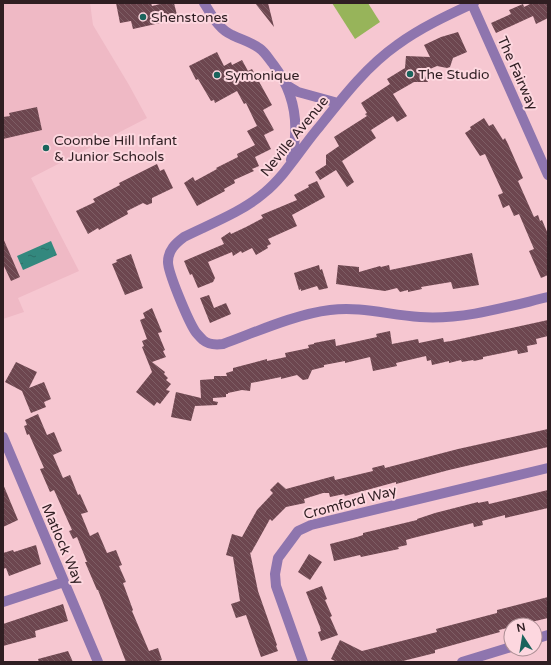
<svg xmlns="http://www.w3.org/2000/svg" width="551" height="665" font-family="'Varela Round',sans-serif">
  <style>
    .built { fill: #efb9c5 }
    .green { fill: #97b45a }
    .water { fill: url(#water-ripples) }
    .building { fill: url(#building-back-hatch) }
    .lines { fill: none; stroke-linecap: round; stroke-linejoin: round }
    .minor { stroke: #8e75ae; stroke-width: 10 }
    .poi-dot { fill: #1a645c; stroke: #fdd7df; stroke-width: 1.5 }
    .labels { text-anchor: middle; stroke-width: 4; stroke-linejoin: round; paint-order: stroke }
    .poi-label { font-size: 14px; fill: #2f1e22; stroke: #fdd7df; text-anchor: start }
    .street-label { font-size: 14px; fill: #2f1e22; stroke: #fdd7df }
  </style>
  <defs>
    <pattern id="water-ripples" width="26" height="14" patternUnits="userSpaceOnUse"><rect width="26" height="14" fill="#33887e"/><path d="M2 4q2-2 4 0t4 0M15 11q2-2 4 0t4 0" fill="none" stroke="#2c6f67"/></pattern>
    <pattern id="building-back-hatch" width="6" height="6" patternUnits="userSpaceOnUse"><rect width="6" height="6" fill="#6d464f"/><path d="M-1 5l2 2M0 0l6 6M5-1l2 2" fill="none" stroke="#7e5e65"/></pattern>
  </defs>
  <rect width="100%" height="100%" fill="#f6c7d1"/>
  <path class="built" d="M3,3H90L93,25L129,85L147,118L31,178L79,271L18,298L24,312L3,319Z"/>
  <path class="green" d="M332,3H368L380,22L355,39Z"/>
  <path class="water" d="M51,241L57,255L23,270L17,256Z"/>
  <path class="building" d="M116,3H151L152,6L164,3H174L177,15L159,19L160,23L133,29L131,21L120,23Z
    M255,3H268L274,27Z
    M532,3H548V18L536,24L533,16L496,33L491,23L511,14L509,10L523,4L524,7Z
    M458,32L467,52L453,58L450,67L447,68L437,66L423,72L428,82H414L393,94L407,116L397,122L393,116L371,130L376,138L342,161L354,182L347,187L336,170L320,180L315,172L326,165V155L339,146L334,137L367,116L365,114L367,113L361,103L390,84L387,79L405,68L406,56L430,57L424,45L441,37Z
    M217,52L224,66L231,62L232,65L242,60L248,71L252,69L272,105L263,110L274,130L264,135L271,149L255,157L259,166L252,169L254,171L234,180L235,183L224,189L225,191L197,206L184,183L193,177L195,181L217,169L216,168L238,157L237,154L255,145L247,131L257,126L246,103L244,104L237,91L215,103L214,100L211,101L198,79L196,80L189,66Z
    M37,107L42,130L3,139V117L10,116L9,113Z
    M484,118L489,126L493,124L503,140L505,138L508,144L523,178L518,181L534,217L538,215L540,221L542,220L548,234V275L541,278L529,251L534,249L519,214L514,216L509,205L503,208L498,195L503,193L485,154L480,156L465,133L471,129L470,127Z
    M157,164L160,171L164,169L173,188L152,198V203L147,205L143,203L127,211L128,214L108,225L99,230L98,228L88,234L76,211L95,202L93,199L120,185L119,183Z
    M317,181L325,197L292,215L297,226L268,239L271,244L267,246L268,248L256,255L252,248L242,253L241,251L233,256L232,252L208,262L215,278L213,282L198,288L192,274L190,275L184,261L224,244L221,238L230,232L231,234L246,227L263,218L261,215L297,200L294,195L309,187L308,185Z
    M3,238L20,277L11,281L3,264Z
    M472,253L479,285L453,289L451,282L421,287L422,289L408,292V290L400,292L397,288L385,291L336,284L338,265L359,267V272L380,266L381,267L389,265L390,270Z
    M131,254L143,288L125,295L112,264L117,262L116,260Z
    M319,265L320,270L322,269L328,288L319,290L317,286L301,291V289L299,290L294,273Z
    M209,295L214,308L226,303L231,314L210,323L200,298Z
    M152,308L162,332L158,333L165,350L163,351L166,357L152,362L165,372L164,374L168,378L166,380L171,384L166,390L170,391L160,404L157,402L154,406L136,392L152,372L142,347L144,346L142,341L147,339L140,320L145,318L143,313Z
    M548,320V336L536,339L537,344L527,346L528,352L518,354L517,350L483,357V359L474,361L473,360L462,362L461,360L449,363V361L432,365L431,360L427,361L426,356L396,363L397,366L373,371L370,357L345,363V361L324,365V367L312,370L308,379L303,380L297,375L281,379V377L251,383L250,391L242,390L228,393V394H226V397L213,398V401L218,402L217,405L195,406L191,421L171,417L176,392L201,398L200,380L214,379V376H227L226,373L233,371V368L267,359V361L286,357L285,353L309,348L308,345L314,344V343L335,339L336,346L377,337L376,334L390,331L392,344L418,339L419,343L443,338L444,342L451,341Z
    M16,362L37,372L29,388L44,382L51,399L44,402L46,407L31,413L22,391L5,382Z
    M38,414L47,435L54,432L62,451L53,455L63,478L70,475L78,495L80,494L88,512L81,514L90,536L98,532L107,553L116,550L122,565L119,566L126,582L123,583L133,610L132,611L149,651L158,648L162,660L155,662H126L98,590H97L85,562H87L77,537L73,539L69,531L72,530L54,490L50,492L40,469L44,468L29,434L27,435L24,426L27,425L25,420Z
    M548,429V447L449,470L396,484V482L345,496L344,494L330,497L329,493H323L304,499L305,503L286,507L272,521L270,519L251,553L250,552L258,591L277,645L276,646L278,651L261,657L246,615L236,618L231,604L240,601L233,557L226,555L232,534L242,537L257,510L273,493L270,490L278,482L286,489L334,476L335,480L373,471L372,468L384,465L385,468L458,449Z
    M3,484L18,520L3,527Z
    M548,490V508L505,518V515L482,521L483,525L474,527L473,523L413,538L406,540L407,545L398,547L399,549L361,557L360,555L334,561L330,544L357,537L363,535V533L417,520V519L435,513L478,502V503L488,501L489,504Z
    M36,545L41,564L9,576L6,568L3,569V553L13,550L14,552Z
    M309,554L322,562L310,580L298,572Z
    M322,586L327,599L325,600L332,616L330,617L338,635L321,641L318,632L321,631L320,627L306,592Z
    M548,597V618L519,625H511V627L499,630L500,632L435,650V653L399,662H337L331,659L340,640L362,651L437,632L436,629L497,613V610Z
    M63,604L68,621L35,631L36,637L3,646V624Z
    M68,651L73,662H39L38,659Z"/>
  <g class="lines">
    <path class="minor" d="M204,3C212,15 218,29 232,35C242,40 249,41 259,48C265,52 269,59 273,64C295,93 300,126 291,160
      M474,3C448,15 420,28 397,45C367,66 343,97 320,126C301,148 286,175 264,193C242,212 210,224 184,237C176,243 168,250 168,262C168,273 188,320 195,331C197,334 200,337 203,340C209,345 216,345 223,344C256,332 296,314 330,310C361,306 389,315 420,317C463,320 506,307 548,297
      M472,4L548,175
      M288,86L298,92L338,103
      M3,437L98,662
      M3,602L64,582
      M535,639L548,635
      M303,662L276,586L275,574L278,558L298,531L311,525L548,468
      M462,662L511,647"/>
  </g>
  <g class="poi-dot">
    <circle cx="143" cy="17" r="4"/>
    <circle cx="410" cy="74" r="4"/>
    <circle cx="217" cy="75" r="4"/>
    <circle cx="46" cy="148" r="4"/>
  </g>
  <g class="labels">
    <g class="poi-label">
      <text x="151" y="22">Shenstones</text>
      <text x="418" y="79">The Studio</text>
      <text x="225" y="80">Symonique</text>
      <text x="54" y="145">Coombe Hill Infant<tspan x="54" dy="16">&amp; Junior Schools</tspan></text>
    </g>
    <g class="street-label">
      <text transform="translate(518 73) rotate(66)" y="5">The Fairway</text>
      <text transform="translate(294 136) rotate(-51)" y="5">Neville Avenue</text>
      <text transform="translate(350 502) rotate(-15)" y="5">Cromford Way</text>
      <text transform="translate(63 544) rotate(67)" y="5">Matlock Way</text>
    </g>
  </g>
  <rect width="551" height="665" fill="none" stroke="#2f1e22" stroke-width="8"/>
  <g transform="translate(523 637) rotate(348)"><circle r="19" fill="#fdd7df" stroke="#ab8d93"/>
  <path d="M0-3L7 15L0 10L-7 15Z" fill="#1a645c"/>
  <text y="-6" font-size="11" font-weight="bold" text-anchor="middle" fill="#2f1e22">N</text>
  </g>
</svg>
